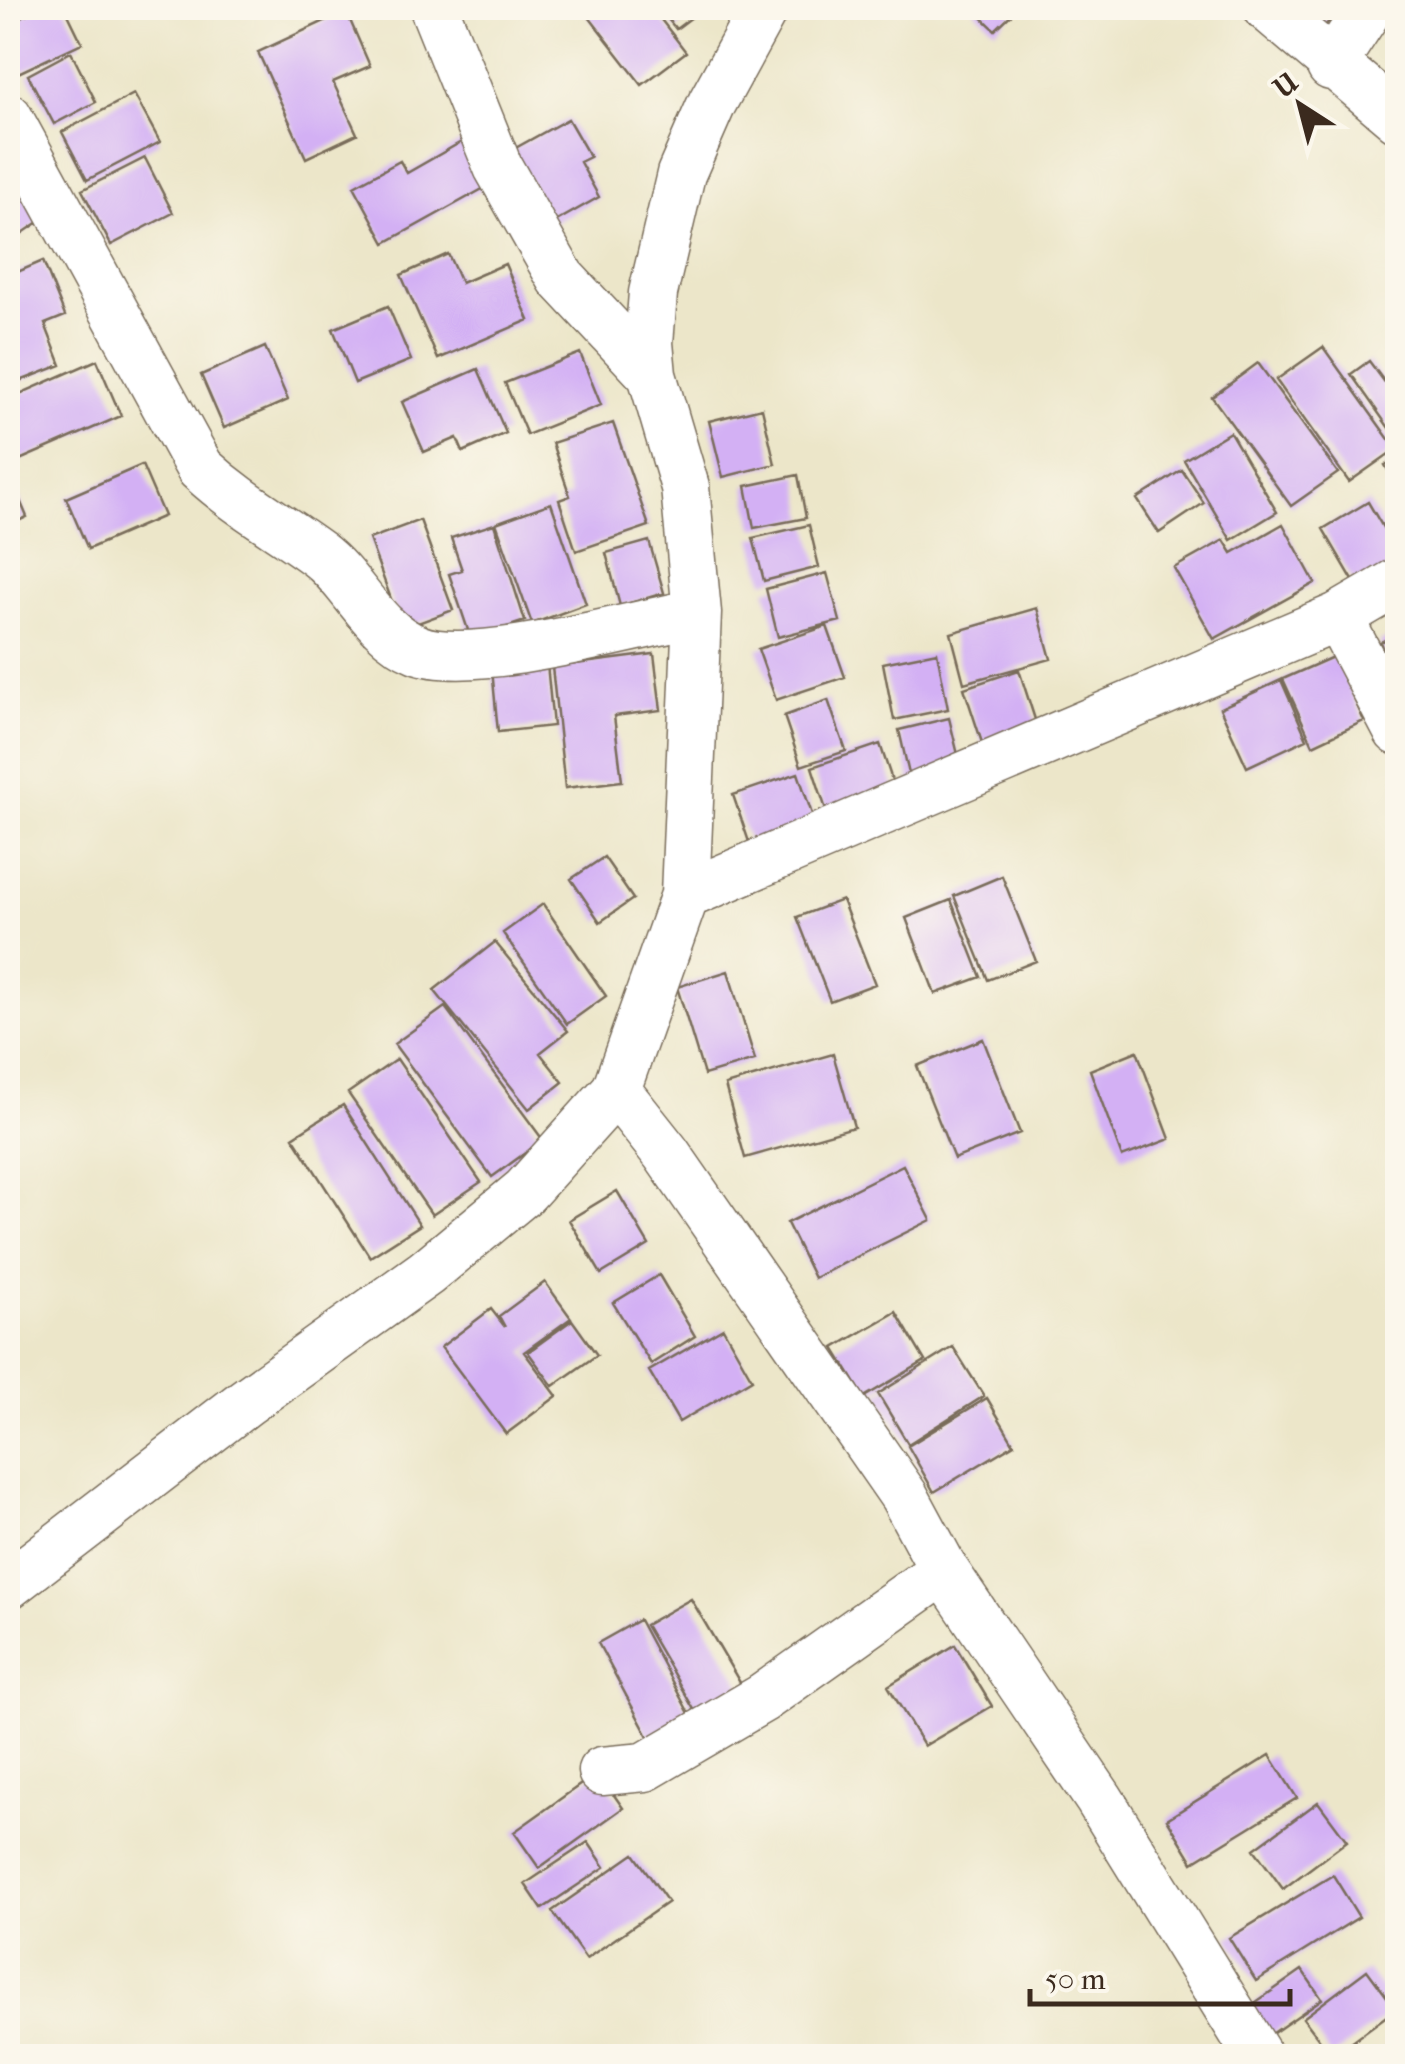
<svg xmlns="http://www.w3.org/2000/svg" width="1405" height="2064" font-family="'IM FELL French Canon',serif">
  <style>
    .building { fill: #d3b0f4 }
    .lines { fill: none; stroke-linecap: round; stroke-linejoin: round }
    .minor-casing { stroke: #796c5a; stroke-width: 51 }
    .minor { stroke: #fff; stroke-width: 48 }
  </style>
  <rect width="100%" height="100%" fill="#fbf7ec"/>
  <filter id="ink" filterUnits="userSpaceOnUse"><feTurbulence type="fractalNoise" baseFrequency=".01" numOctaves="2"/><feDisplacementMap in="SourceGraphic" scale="20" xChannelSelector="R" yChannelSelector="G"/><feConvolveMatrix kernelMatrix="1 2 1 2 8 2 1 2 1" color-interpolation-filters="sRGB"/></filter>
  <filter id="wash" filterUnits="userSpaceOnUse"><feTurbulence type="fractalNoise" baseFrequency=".0048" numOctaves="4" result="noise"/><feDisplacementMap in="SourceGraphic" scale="40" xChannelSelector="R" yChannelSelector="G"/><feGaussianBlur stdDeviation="2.25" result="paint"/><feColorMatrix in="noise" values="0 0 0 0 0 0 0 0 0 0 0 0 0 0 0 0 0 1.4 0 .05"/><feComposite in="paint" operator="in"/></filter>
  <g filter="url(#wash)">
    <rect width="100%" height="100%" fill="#ece6c9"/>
    <g id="blocks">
      <path class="building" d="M39,8H65L82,43L16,74L8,55V23Z
        M582,8H652L686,52L642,85Z
        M659,8H704L676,29Z
        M972,8H1018L995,30Z
        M1275,8H1341L1312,40Z
        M346,11L370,66L333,82L357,134L306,158L258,52Z
        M71,52L96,102L54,124L28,75Z
        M134,94L160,142L87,180L62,132Z
        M568,119L590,157L580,162L599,197L553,223L512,150Z
        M470,137L495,182L385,243L354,186L400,161L407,173Z
        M145,158L173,213L111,245L82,190Z
        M11,174L42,220L8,243V176Z
        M448,254L461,283L505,264L529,320L438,359L401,275Z
        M43,261L65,316L45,324L61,365L10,385L8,276Z
        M388,306L411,360L355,383L333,329Z
        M265,347L288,400L224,428L201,375Z
        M1323,347L1396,449L1349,482L1276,380Z
        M580,353L601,405L527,435L505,383Z
        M97,360L121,416L8,465V399Z
        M1369,361L1398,400V421L1389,428L1351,374Z
        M1258,363L1338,473L1291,506L1212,397Z
        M478,369L506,433L463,452L457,438L424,452L402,402Z
        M762,408L775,464L723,477L709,421Z
        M613,423L649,526L576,551L559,500L570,496L552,443Z
        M1230,432L1277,512L1231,540L1184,460Z
        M1398,459V488L1385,465Z
        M142,465L164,516L88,549L66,498Z
        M1182,470L1204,503L1159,533L1137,499Z
        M8,472L27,517L8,526Z
        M798,475L806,518L754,528L746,486Z
        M1368,502L1398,553V573L1361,594L1323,529Z
        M551,503L586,604L532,624L496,523Z
        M420,520L453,610L402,629L369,539Z
        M494,524L525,621L471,639L449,574L462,570L451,538Z
        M1283,524L1315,583L1214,639L1174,568L1224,540L1232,553Z
        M809,525L819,567L764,581L753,538Z
        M649,541L664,593L620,606L606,553Z
        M827,573L840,621L778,637L766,589Z
        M1037,608L1051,659L964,683L951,633Z
        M827,626L845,677L776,700L758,649Z
        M1398,635V687H1397L1380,642Z
        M937,652L948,709L894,720L883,663Z
        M654,654L661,710L614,716L622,781L565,788L552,667Z
        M1335,656L1364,721L1313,745L1283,679Z
        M547,664L553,726L498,732L492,669Z
        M1019,670L1040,735L985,752L964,688Z
        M1281,680L1307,739L1247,767L1220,708Z
        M828,700L846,751L801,766L784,716Z
        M949,718L962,771L911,783L899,730Z
        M880,744L898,798L830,822L812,767Z
        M798,773L815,823L750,845L733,795Z
        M604,857L633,899L600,922L571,879Z
        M1002,876L1036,961L988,980L954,896Z
        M842,900L875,984L830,1001L797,917Z
        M951,900L981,977L935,994L906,918Z
        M543,904L606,996L567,1024L503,933Z
        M495,942L568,1031L540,1053L563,1082L529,1109L434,990Z
        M728,971L755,1060L704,1075L677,987Z
        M445,1007L543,1140L492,1177L394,1044Z
        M983,1039L1020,1133L954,1159L917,1066Z
        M1137,1051L1170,1139L1122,1157L1090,1070Z
        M833,1054L854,1127L745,1158L725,1085Z
        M397,1059L481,1182L432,1215L348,1093Z
        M343,1105L420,1225L370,1257L293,1137Z
        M903,1165L931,1220L814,1278L787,1223Z
        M617,1191L649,1245L601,1274L569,1220Z
        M659,1275L695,1336L651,1364L613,1303Z
        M545,1282L571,1318L524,1352L557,1396L506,1434L441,1347L491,1309L505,1327L499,1316Z
        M896,1312L925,1361L864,1397L834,1348Z
        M572,1320L597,1355L553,1386L528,1352Z
        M723,1328L752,1379L679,1422L649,1371Z
        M953,1347L984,1396L908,1444L878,1394Z
        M987,1398L1014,1444L934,1492L908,1446Z
        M691,1599L742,1686L696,1713L645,1625Z
        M639,1620L691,1717L650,1740L598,1643Z
        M955,1645L992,1706L924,1746L888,1686Z
        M1270,1755L1297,1798L1193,1862L1167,1819Z
        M598,1772L623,1808L539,1868L514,1832Z
        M1318,1802L1347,1841L1283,1889L1254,1849Z
        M588,1842L605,1867L542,1909L525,1884Z
        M634,1854L668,1902L586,1959L552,1911Z
        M1333,1875L1359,1917L1256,1981L1229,1938Z
        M1302,1970L1322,1999L1266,2038L1246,2009Z
        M1367,1970L1396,2009L1332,2056L1303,2018Z
        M1398,2039V2056H1373Z"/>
    </g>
  </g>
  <g filter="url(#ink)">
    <use href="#blocks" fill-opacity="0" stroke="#796c5a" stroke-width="2.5"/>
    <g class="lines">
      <g class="minor-casing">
        <path id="minor" d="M434,8L498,167L561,278L652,375
          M1268,8L1398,118
          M1331,66L1369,8
          M8,117L200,468C240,505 276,523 318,554C354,581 372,631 417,649C472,671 634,625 697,613
          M1338,617L1398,731
          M685,895L1338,617L1398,582
          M616,1090L666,1153L904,1496L944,1570L1099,1799L1258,2056
          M8,1585L246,1402L426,1273L525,1191L616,1090L685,895L697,613L685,487L652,375L649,343L653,293L681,174L712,103L764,8
          M602,1771L645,1767L763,1698L944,1570"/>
      </g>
      <use href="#minor" class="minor"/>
    </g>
  </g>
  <rect width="1405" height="2064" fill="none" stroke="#fbf7ec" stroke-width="40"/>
  <g transform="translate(1300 105) rotate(324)" stroke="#fbf7ec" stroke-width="8" paint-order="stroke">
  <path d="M0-8L18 38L0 25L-18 38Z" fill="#3b2a1e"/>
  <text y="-15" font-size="28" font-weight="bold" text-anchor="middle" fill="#3b2a1e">U</text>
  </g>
  <path d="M1030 1989v15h260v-15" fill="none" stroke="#3b2a1e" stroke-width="5"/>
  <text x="1045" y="1989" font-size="30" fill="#3b2a1e" stroke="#fbf7ec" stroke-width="8" paint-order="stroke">50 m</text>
</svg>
